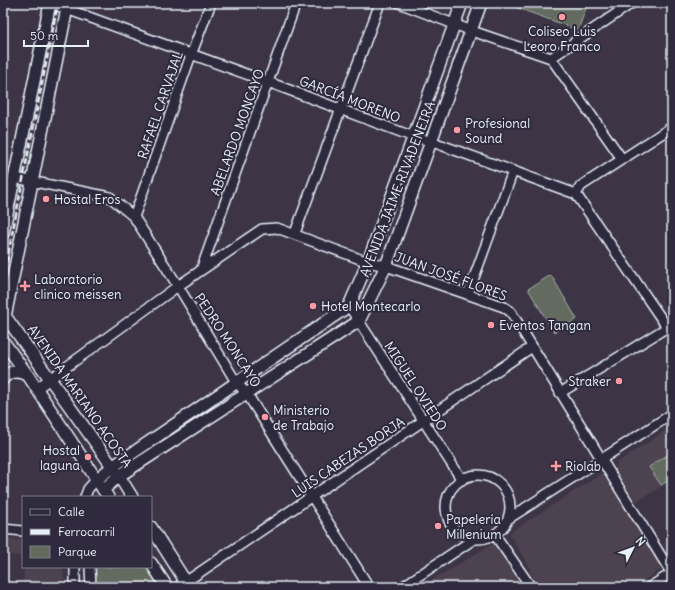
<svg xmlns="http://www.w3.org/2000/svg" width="675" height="590" font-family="Delius,sans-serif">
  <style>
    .built { fill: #4e424f }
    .green { fill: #646b5e; stroke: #a6aeab }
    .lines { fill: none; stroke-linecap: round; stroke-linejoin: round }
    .minor-casing { stroke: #e8f1f8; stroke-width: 12 }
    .major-casing { stroke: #e8f1f8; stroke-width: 14 }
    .minor { stroke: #2f2a3d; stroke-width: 9 }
    .major { stroke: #2f2a3d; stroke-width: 11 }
    .rail { stroke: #e8f1f8; stroke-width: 2.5; stroke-dasharray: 6 3; stroke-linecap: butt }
    .poi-dot { fill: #ff9aa2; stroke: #2f2a3d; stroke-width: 1.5 }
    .labels { text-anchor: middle; stroke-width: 4; stroke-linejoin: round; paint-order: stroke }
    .poi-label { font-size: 13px; fill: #e8f1f8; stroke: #2f2a3d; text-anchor: start }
    .street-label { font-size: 13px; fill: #e8f1f8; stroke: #2f2a3d }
  </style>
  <rect width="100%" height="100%" fill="#3d3545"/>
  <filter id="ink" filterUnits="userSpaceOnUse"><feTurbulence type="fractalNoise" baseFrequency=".025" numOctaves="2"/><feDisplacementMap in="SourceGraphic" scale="8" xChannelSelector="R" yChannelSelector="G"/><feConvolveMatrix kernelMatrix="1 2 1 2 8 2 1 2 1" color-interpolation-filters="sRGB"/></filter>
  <g filter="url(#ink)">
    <path class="built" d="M672,426V480L636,502L616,471L617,463Z
      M603,473L665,567L633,587H540L529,571L531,569L509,533Z
      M3,538L23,540V556L3,554Z
      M496,542L524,587H420Z
      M24,567H63L64,587H23Z"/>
    <path class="green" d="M504,3H588L578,30Z
      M551,275L577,319L554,332L528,289Z
      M672,452V478L661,485L649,467Z
      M94,567H150L162,587H95Z"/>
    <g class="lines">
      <g class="minor-casing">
        <path id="minor" d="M50,3L268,82L414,137L430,141L576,194L667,327L672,328
          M399,3L472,31L551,58L622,159
          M551,58L632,3
          M15,178L110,197L134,217L178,286L236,382L247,394L369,587
          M576,194L581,186L672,127
          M134,217L191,55L211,3
          M295,233L380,3
          M201,270L296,3
          M468,294L513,171
          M349,306L462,480
          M36,389L178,286L262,229L277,228L368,262L386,266L504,307L511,312L672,574
          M560,393L671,325
          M446 507a32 32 0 1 1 64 0a32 32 0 1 1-64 0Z
          M85,497L88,489L96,480
          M508,519L672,414
          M3,529L23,531
          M495,535L531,587
          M90,567L91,587
          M75,587V567
          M178,587L532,347
          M402,587L474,539
          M650,587L672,573"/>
      </g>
      <g class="major-casing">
        <path id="major" d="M3,233L50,3
          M3,313L119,476L132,497
          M3,327L68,3
          M3,341L29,377L108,497
          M3,379C10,369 20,371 29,376
          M96,480L112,467L349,306L368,262L462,3
          M103,490L119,476L359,321L386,266L481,3
          M151,527L189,587
          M151,563L167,587"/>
      </g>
      <use href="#minor" class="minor"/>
      <use href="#major" class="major"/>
      <path class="rail" d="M3,280L58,3"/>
    </g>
  </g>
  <g class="poi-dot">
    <circle cx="562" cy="17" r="4"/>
    <circle cx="457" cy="130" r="4"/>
    <circle cx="46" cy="199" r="4"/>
    <path d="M23 280h4v4h4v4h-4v4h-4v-4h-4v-4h4z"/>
    <circle cx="313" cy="306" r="4"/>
    <circle cx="491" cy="325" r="4"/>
    <circle cx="619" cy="381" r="4"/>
    <circle cx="265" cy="417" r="4"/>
    <circle cx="88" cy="457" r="4"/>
    <path d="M554 460h4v4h4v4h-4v4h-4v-4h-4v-4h4z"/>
    <circle cx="438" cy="526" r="4"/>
  </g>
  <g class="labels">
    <g class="poi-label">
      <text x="562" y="36" text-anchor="middle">Coliseo Luis<tspan x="562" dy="15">Leoro Franco</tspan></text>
      <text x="465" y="128">Profesional<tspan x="465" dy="15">Sound</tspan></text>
      <text x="54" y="204">Hostal Eros</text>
      <text x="34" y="284">Laboratorio<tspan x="34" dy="15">clinico meissen</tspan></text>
      <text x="321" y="311">Hotel Montecarlo</text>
      <text x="499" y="330">Eventos Tangan</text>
      <text x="611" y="386" text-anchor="end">Straker</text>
      <text x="273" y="415">Ministerio<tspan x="273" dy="15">de Trabajo</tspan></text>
      <text x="80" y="455" text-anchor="end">Hostal<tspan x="80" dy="15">laguna</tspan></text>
      <text x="565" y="471">Riolab</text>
      <text x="446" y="524">Papelería<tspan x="446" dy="15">Millenium</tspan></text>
    </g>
    <g class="street-label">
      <text transform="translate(350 99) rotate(21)" y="5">GARCÍA MORENO</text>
      <text transform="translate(160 105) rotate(-71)" y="5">RAFAEL CARVAJAL</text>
      <text transform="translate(237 132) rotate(-70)" y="5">ABELARDO MONCAYO</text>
      <text transform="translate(397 189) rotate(-69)" y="5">AVENIDA JAIME RIVADENEIRA</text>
      <text transform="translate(451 276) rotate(20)" y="5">JUAN JOSÉ FLORES</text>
      <text transform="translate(228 340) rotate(57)" y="5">PEDRO MONCAYO</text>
      <text transform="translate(416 386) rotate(57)" y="5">MIGUEL OVIEDO</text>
      <text transform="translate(80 396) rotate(55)" y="5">AVENIDA MARIANO ACOSTA</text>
      <text transform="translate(348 457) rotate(-34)" y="5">LUIS CABEZAS BORJA</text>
    </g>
  </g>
  <rect width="675" height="590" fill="none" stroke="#2f2a3d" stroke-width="16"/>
  <rect x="8" y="8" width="659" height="574" fill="none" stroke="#e8f1f8" stroke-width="1.5" filter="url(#ink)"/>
  <rect x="22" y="496" width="130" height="72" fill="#2f2a3d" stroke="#797a88"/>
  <rect x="30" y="509" width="20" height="6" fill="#2f2a3d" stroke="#797a88"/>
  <text x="58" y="516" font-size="12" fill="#e8f1f8">Calle</text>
  <rect x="30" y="529" width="20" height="6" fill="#e8f1f8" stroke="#797a88"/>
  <text x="58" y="536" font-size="12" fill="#e8f1f8">Ferrocarril</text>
  <rect x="30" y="546" width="20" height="12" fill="#646b5e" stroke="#797a88"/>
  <text x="58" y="556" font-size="12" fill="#e8f1f8">Parque</text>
  <g transform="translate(633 548) rotate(48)" stroke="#2f2a3d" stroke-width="3" paint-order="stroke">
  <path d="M0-3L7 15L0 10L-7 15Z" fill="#e8f1f8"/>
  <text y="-6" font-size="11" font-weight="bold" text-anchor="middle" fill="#e8f1f8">N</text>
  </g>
  <path d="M24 40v6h64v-6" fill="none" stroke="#e8f1f8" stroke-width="2"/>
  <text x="30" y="40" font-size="12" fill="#e8f1f8" stroke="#2f2a3d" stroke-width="3" paint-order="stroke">50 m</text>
</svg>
